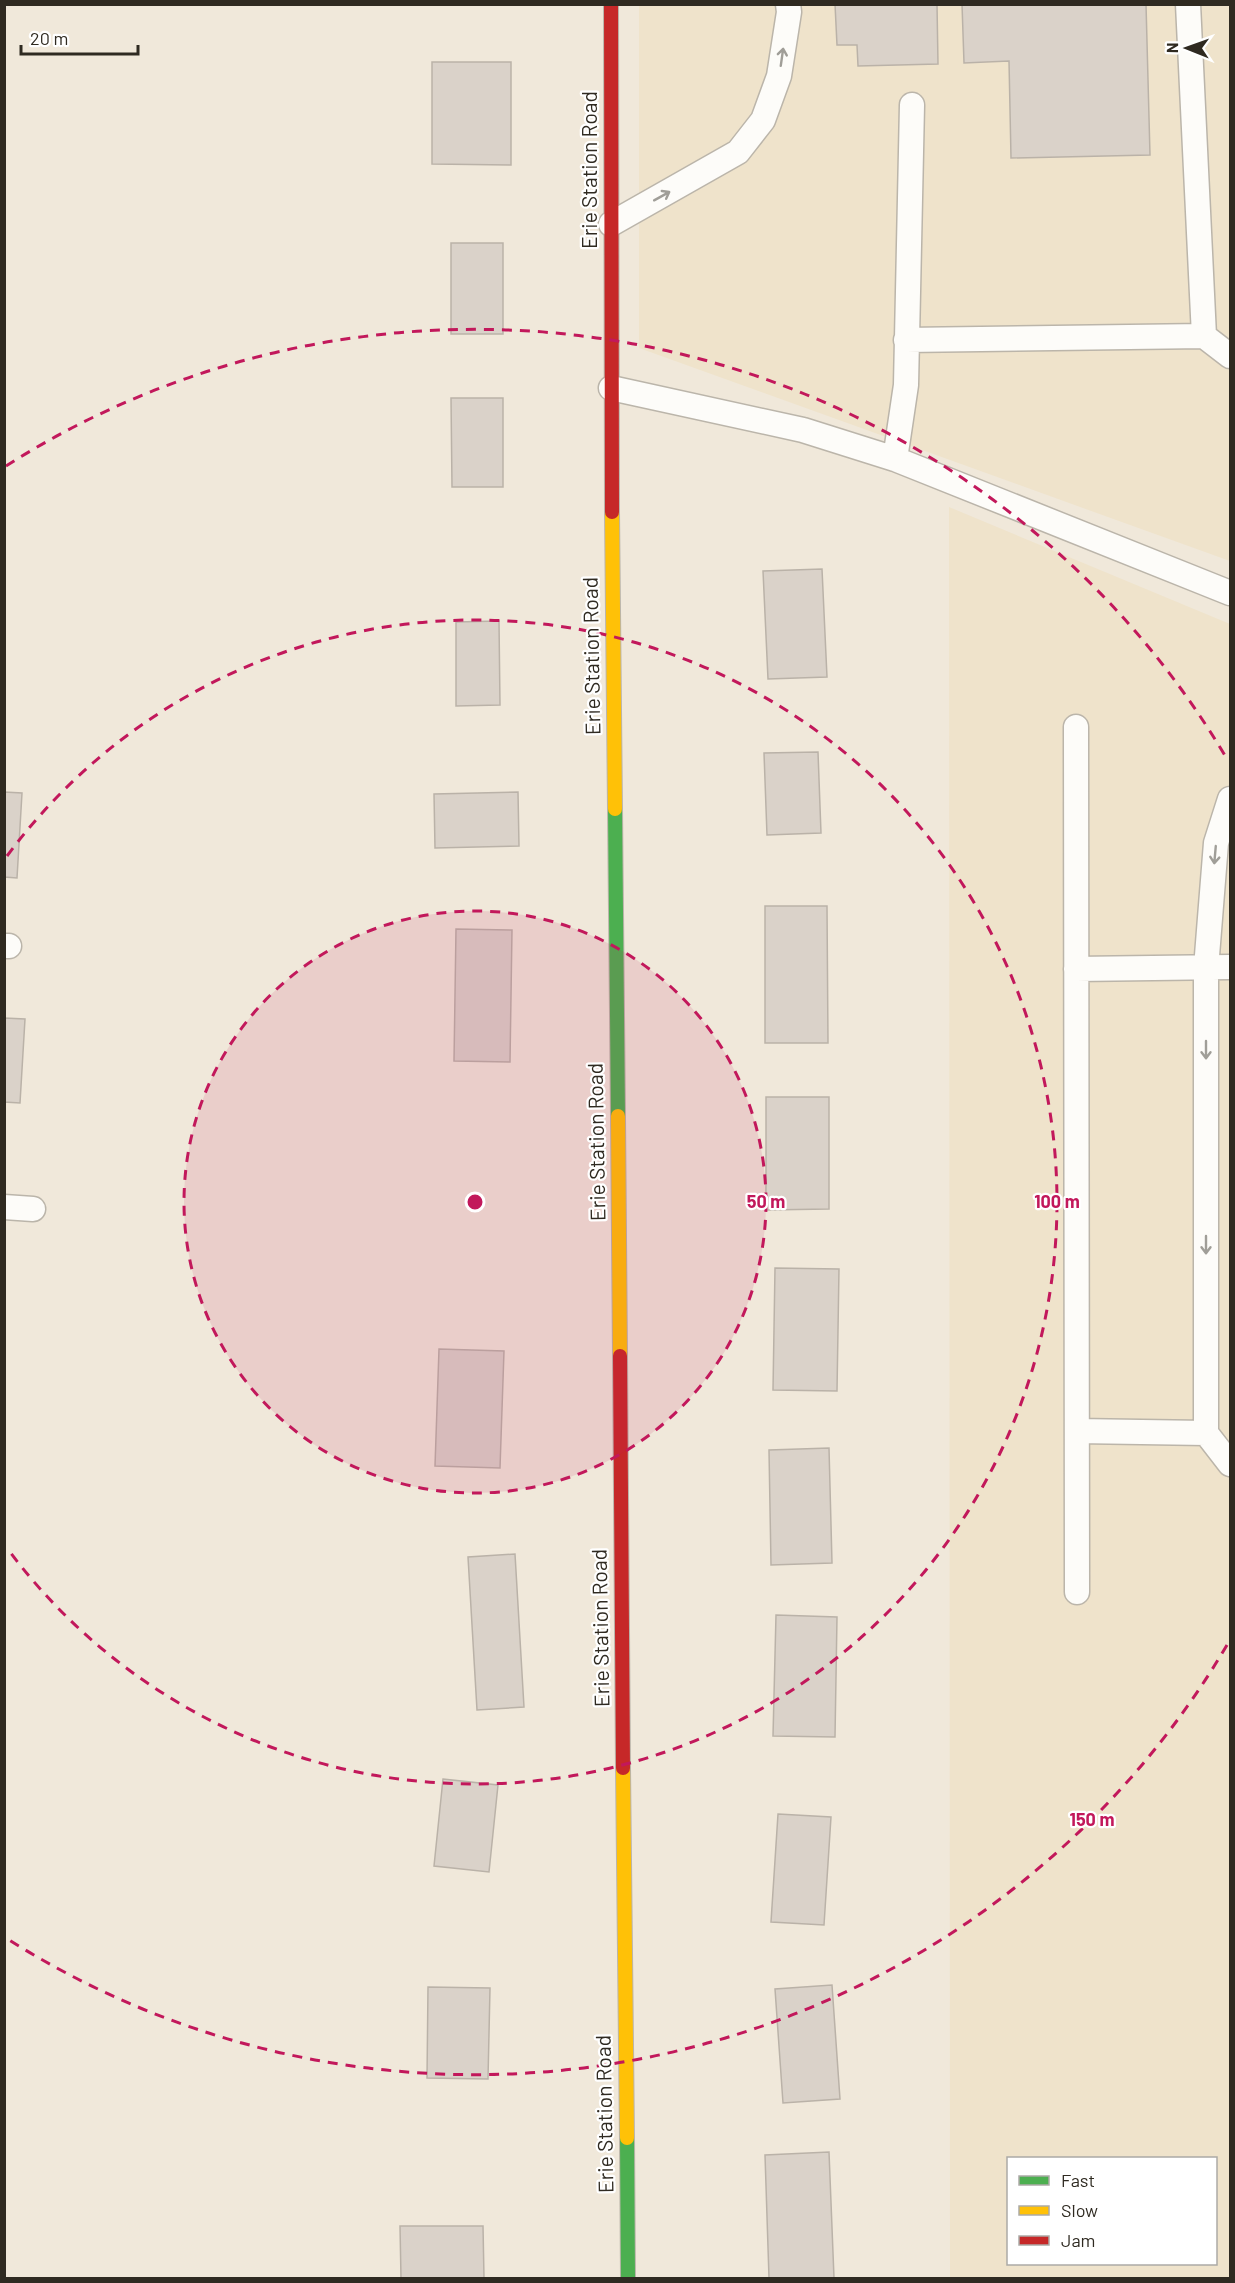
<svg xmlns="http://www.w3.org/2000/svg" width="1235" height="2283" font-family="Barlow,sans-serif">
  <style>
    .built { fill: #efe3cb; fill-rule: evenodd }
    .building { fill: #dad2c9; stroke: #bab2a8; stroke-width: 1.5 }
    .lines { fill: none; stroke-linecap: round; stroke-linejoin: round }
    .lane-casing { stroke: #bbb5aa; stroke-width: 27 }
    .fast-casing { stroke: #bbb5aa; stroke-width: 16 }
    .slow-casing { stroke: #bbb5aa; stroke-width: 16 }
    .jam-casing { stroke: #bbb5aa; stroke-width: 16 }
    .lane { stroke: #fdfcf9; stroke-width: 24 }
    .fast { stroke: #4caf50; stroke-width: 14 }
    .slow { stroke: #ffc107; stroke-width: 14 }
    .jam { stroke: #c62828; stroke-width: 14 }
    .oneway { stroke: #a09e98 }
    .ring { fill: none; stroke: #c2185b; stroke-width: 3; stroke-dasharray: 10 8 }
    .labels { text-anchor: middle; stroke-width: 4.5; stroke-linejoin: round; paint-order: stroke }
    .street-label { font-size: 21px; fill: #2f2a21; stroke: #fff }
    .centre { fill: #c2185b; stroke: #fff; stroke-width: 3 }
    .ring-label { font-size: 18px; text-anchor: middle; font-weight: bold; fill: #c2185b; stroke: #fff; stroke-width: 4.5; stroke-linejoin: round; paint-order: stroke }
  </style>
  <rect width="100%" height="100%" fill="#f0e8da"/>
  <path class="built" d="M639,5H1230V561L639,348Z
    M949,507L1230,624V2278H950ZM1008,2158H1216V2264H1008Z"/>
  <path class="building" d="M835,4H937L938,64L858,66L857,45H837Z
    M962,4H1146L1150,155L1011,158L1009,61L964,63Z
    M432,62H511V165L432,164Z
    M451,243H503V334H451Z
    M451,398H503V487H452Z
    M822,569L827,677L768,679L763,571Z
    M499,621L500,705L456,706V622Z
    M818,752L821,833L767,835L764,753Z
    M4,792L22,793L17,878L4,877Z
    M518,792L519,846L435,848L434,794Z
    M765,906H827L828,1043H765Z
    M456,929L512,930L510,1062L454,1061Z
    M4,1018L25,1019L20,1103L4,1102Z
    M766,1097H829V1209L766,1210Z
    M775,1268L839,1269L837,1391L773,1390Z
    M439,1349L504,1351L500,1468L435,1466Z
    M829,1448L832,1563L771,1565L769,1450Z
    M515,1554L524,1707L477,1710L468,1557Z
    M776,1615L837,1617L835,1737L773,1736Z
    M443,1779L498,1785L489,1872L434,1866Z
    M778,1814L831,1817L824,1925L771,1922Z
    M832,1985L840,2099L783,2103L775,1989Z
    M428,1987L490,1988L488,2079L427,2078Z
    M829,2152L834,2278H769L765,2155Z
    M400,2226H483L484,2278H401Z"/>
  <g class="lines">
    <g class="lane-casing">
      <path id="lane" d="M1188,4L1204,336L1230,356
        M611,224L738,152L763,120L779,76L789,12L788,4
        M906,340L1204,336
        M611,388L803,430L895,459L1230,593
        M895,459L906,385L912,105
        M1076,727L1077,1592
        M1230,799L1216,843L1206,968V1433L1230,1464
        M4,946H9
        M1076,969L1230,967
        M4,1207L33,1209
        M1077,1431L1206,1433"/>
    </g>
    <g class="fast-casing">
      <path id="fast" d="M615,809L618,1116
        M627,2138L628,2278"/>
    </g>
    <g class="slow-casing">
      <path id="slow" d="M612,512L615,809
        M618,1116L620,1356
        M623,1768L627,2138"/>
    </g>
    <g class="jam-casing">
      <path id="jam" d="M611,4L612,512
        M620,1356L623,1768"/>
    </g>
    <use href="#lane" class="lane"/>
    <use href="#fast" class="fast"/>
    <use href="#slow" class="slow"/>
    <use href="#jam" class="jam"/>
  </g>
  <defs><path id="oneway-shaft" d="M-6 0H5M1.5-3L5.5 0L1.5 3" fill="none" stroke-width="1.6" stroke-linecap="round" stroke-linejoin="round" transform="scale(1.5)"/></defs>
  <g class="oneway">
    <use href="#oneway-shaft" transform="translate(782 57) rotate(-82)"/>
    <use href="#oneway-shaft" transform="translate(662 196) rotate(-29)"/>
    <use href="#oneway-shaft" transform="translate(1215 855) rotate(95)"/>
    <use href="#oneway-shaft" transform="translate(1206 1050) rotate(90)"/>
    <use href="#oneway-shaft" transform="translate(1206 1245) rotate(90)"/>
  </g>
  <circle cx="475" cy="1202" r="291" fill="#c2185b" fill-opacity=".12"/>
  <g class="ring">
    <circle cx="475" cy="1202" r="291"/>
    <path d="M7 856A582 582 0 1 1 7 1548"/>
    <path d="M1227 1645A873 873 0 0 1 6 1938M6 466A873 873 0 0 1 1227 759"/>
  </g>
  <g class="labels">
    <g class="street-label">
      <text transform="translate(590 170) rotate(-90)" y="7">Erie Station Road</text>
      <text transform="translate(592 656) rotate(-91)" y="7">Erie Station Road</text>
      <text transform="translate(597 1142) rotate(-91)" y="7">Erie Station Road</text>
      <text transform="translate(601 1628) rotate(-91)" y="7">Erie Station Road</text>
      <text transform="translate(605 2114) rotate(-91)" y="7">Erie Station Road</text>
    </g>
  </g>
  <circle cx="475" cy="1202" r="9" class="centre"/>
  <g class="ring-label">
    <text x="766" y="1208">50 m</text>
    <text x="1057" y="1208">100 m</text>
    <text x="1092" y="1826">150 m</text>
  </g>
  <rect width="1235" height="2283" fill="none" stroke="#2f2a21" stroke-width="12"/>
  <rect x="1007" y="2157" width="210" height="108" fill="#ffffff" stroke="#acaaa6" stroke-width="1.5"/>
  <rect x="1019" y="2176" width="30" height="9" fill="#4caf50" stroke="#acaaa6" stroke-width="1.5"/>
  <text x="1061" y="2187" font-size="18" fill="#2f2a21">Fast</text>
  <rect x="1019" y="2206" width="30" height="9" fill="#ffc107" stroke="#acaaa6" stroke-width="1.5"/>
  <text x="1061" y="2217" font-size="18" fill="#2f2a21">Slow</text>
  <rect x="1019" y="2236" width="30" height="9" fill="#c62828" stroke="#acaaa6" stroke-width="1.5"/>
  <text x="1061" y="2247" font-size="18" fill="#2f2a21">Jam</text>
  <g transform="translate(1187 48) rotate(271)" stroke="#ffffff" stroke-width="4.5" paint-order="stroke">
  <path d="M0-4.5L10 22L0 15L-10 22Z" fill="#2f2a21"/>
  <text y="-9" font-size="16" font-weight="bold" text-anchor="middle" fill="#2f2a21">N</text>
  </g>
  <path d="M21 45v9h117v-9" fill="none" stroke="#2f2a21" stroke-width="3"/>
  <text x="30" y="45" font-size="18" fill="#2f2a21" stroke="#ffffff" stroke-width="4.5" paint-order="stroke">20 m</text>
</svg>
